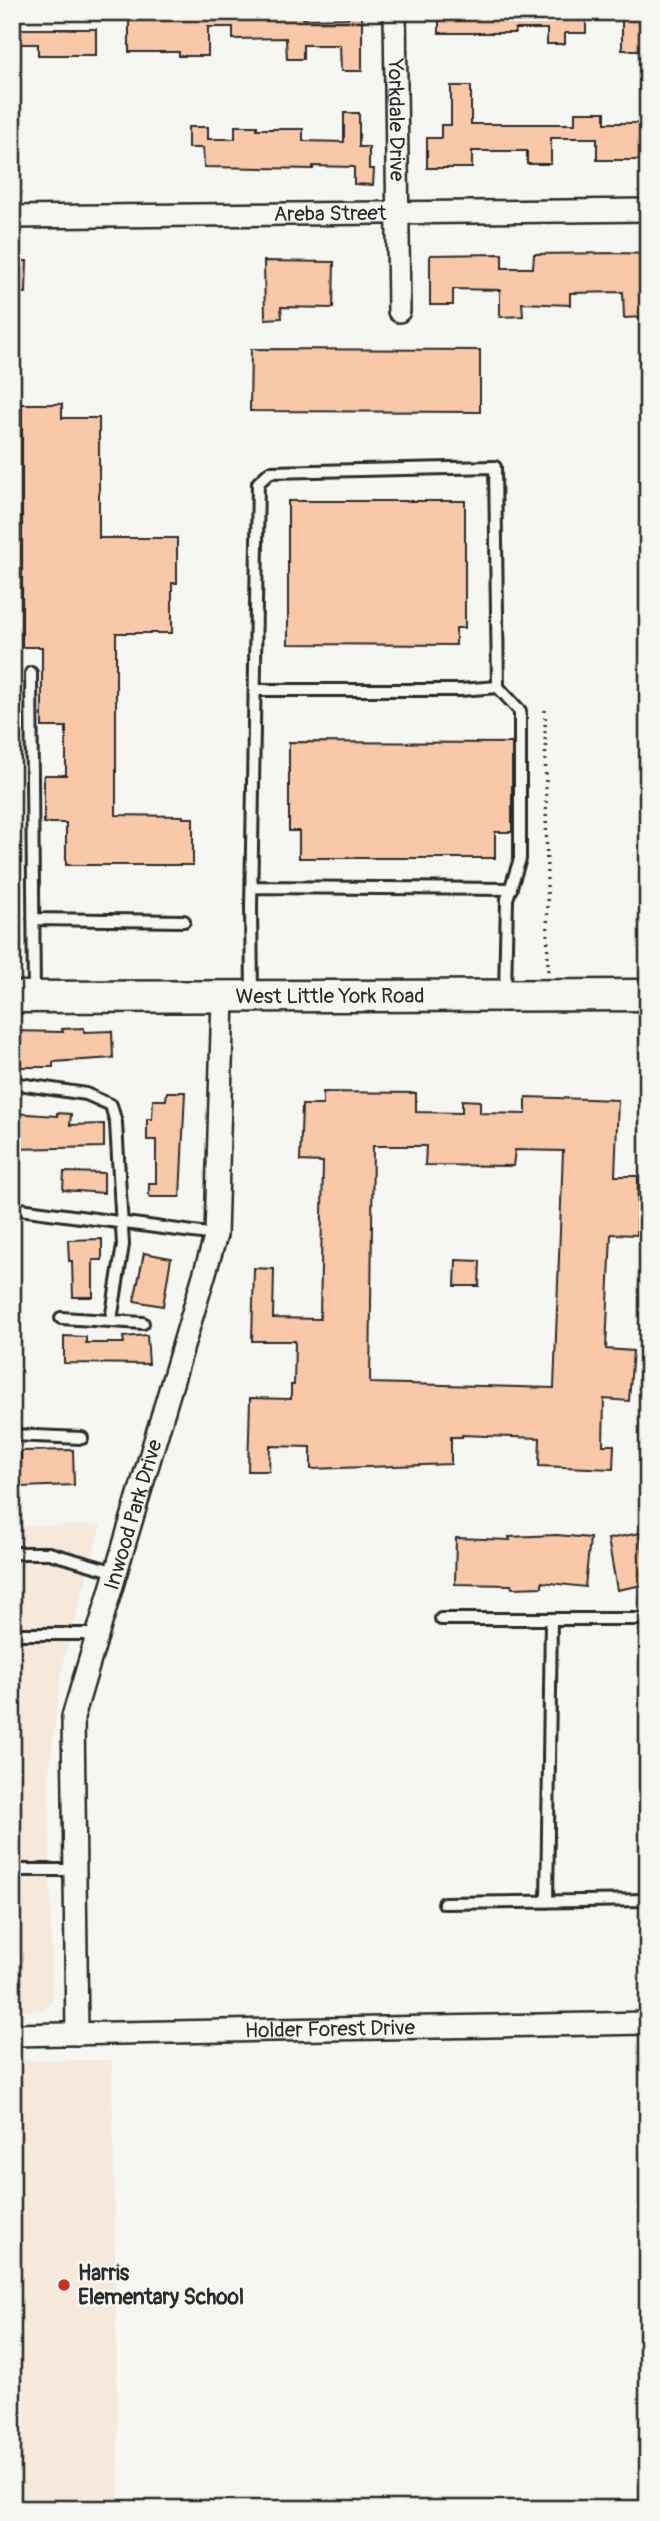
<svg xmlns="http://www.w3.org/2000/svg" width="660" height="2521" font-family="Pangolin,sans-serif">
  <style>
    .built { fill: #f7e8dc }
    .building { fill: #f9c8a8; stroke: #2b2b2b; stroke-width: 2; fill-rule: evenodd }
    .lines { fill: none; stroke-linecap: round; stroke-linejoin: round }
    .lane-casing { stroke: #2b2b2b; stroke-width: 16 }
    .street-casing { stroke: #2b2b2b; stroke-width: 26 }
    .secondary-casing { stroke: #2b2b2b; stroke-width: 35 }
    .path { stroke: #2b2b2b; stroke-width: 3.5; stroke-dasharray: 2 5; stroke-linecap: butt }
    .lane { stroke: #f6f6f2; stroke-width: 10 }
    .street { stroke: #f6f6f2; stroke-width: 21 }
    .secondary { stroke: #f6f6f2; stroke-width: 30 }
    .poi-dot { fill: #c8321e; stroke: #f6f6f2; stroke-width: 2.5 }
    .labels { text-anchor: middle; stroke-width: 5; stroke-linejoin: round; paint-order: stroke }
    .street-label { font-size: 21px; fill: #2b2b2b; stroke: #f6f6f2 }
    .poi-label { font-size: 21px; font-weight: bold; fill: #2b2b2b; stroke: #f6f6f2; text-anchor: start }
  </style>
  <rect width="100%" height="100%" fill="#f6f6f2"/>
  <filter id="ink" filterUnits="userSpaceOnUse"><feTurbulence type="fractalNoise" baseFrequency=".0143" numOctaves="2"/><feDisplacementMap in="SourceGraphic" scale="14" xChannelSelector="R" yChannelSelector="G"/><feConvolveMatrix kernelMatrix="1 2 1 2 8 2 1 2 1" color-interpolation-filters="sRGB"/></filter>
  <g filter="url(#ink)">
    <path class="built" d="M101,1525L62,1667L49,1774L52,2002L44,2010L12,2011V1526Z
      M112,2060L119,2509H12V2060Z"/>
    <path class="building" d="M129,12H148V18H179V12H303V19L348,18V12H362V71H341L340,45H303V59H287L286,38L233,39V27H208V56H179V52H129Z
      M461,12H586V33H565V44H547V29H515V33H439V13Z
      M622,12H648V50H622Z
      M12,29H96V55H38V44H12Z
      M451,86H471V124H575V112H605V123H648V160H597V138H551V164H527V151H472V168H427V138H441V125H451Z
      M344,113H359V147H369V169H374L373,185L354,184V167L313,166V169L204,167L203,148H188V127H208V139H235V126H257V129H303V141L344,142Z
      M618,253L648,254V281H642V317L624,318L623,292L570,293V305L522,303L523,316L500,317V290L453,289V305H430V255L502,254V268H533L534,254Z
      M12,261H27L26,293L12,292Z
      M264,261L334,262L333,308L281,307L282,318L265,319Z
      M251,349L480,350V412L250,411Z
      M22,404H62V418H99V538H177V583H172V633H116V815L183,816V818H193V865H66V823H44V775H66V727H42V647H22Z
      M288,501H465V628H456V645L288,644Z
      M289,742L512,743V832H495V858H299V831H289Z
      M84,1028V1032L112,1031L113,1058L53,1062V1067H13L12,1031L63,1032L62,1029Z
      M167,1092H185L180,1197H149V1183H156V1140H147V1119H152L153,1100H166Z
      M323,1092L416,1093V1112L462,1113V1100L480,1101V1113L526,1114V1097L618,1100L615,1176H638L637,1235L611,1234L606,1349L633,1351L629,1401L604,1399L603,1445H614L613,1469L539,1466L540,1438L462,1435V1437H451V1464L311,1469V1447L270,1446L269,1471H248L250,1398L291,1399V1385H294L295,1341H252L254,1268L274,1269L273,1318L320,1319L323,1162L300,1161L302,1105H323ZM373,1146H426L425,1165L513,1166L515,1150L563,1151L554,1388L370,1383Z
      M12,1113L57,1116V1113L71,1114L70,1125L104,1124V1147L12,1149Z
      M64,1172L104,1173V1193L63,1190Z
      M102,1239V1260H93V1297H73L72,1261H69L68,1240Z
      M144,1253L171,1258L163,1306L134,1301Z
      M456,1260L480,1261L479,1286H455Z
      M147,1335L149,1364L64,1363V1336L86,1337V1343H124L123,1337Z
      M73,1450L74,1485L21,1487V1483H12V1459H21V1451Z
      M640,1533L648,1584L617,1590L608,1539Z
      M557,1535L590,1538L585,1587L542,1582V1587L512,1588L511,1585L455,1584L456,1538L510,1540L509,1537Z"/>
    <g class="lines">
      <g class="lane-casing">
        <path id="lane" d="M31,673L34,994
          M255,690H460L498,687
          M252,887L511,889
          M33,919L184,921
          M252,994L251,908L258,483L270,472L495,467L498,687L520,711V859L507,899L505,994
          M12,1083L86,1094L111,1105L116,1123L123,1245L111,1320
          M12,1208L216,1235
          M61,1318L143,1323
          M12,1435L82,1438
          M12,1553H49L116,1572
          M441,1619H648
          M12,1634H98
          M12,1870H74
          M547,1902L551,1619
          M444,1903L648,1900"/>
      </g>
      <g class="street-casing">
        <g id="street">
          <path id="s1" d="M395,12L399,311"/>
          <path id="s2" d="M12,217L648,210"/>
          <path id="s3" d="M77,2034L73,1717L216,1235L223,997"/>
          <path id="s4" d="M12,2035L648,2023"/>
        </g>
      </g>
      <g class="secondary-casing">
        <g id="secondary">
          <path id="s5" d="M12,997L648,995"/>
        </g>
      </g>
      <path class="path" d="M545,710L548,971"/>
      <use href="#lane" class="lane"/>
      <use href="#street" class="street"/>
      <use href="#secondary" class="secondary"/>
    </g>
  </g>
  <circle class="poi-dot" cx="64" cy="2285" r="7"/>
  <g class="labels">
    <g class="street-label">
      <text dy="7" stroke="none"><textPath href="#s1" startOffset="108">Yorkdale Drive</textPath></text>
      <text dy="7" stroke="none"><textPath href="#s2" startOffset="318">Areba Street</textPath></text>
      <text dy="7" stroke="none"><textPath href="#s5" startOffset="318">West Little York Road</textPath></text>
      <text dy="7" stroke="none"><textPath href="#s3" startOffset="528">Inwood Park Drive</textPath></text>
      <text dy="7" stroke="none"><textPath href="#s4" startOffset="318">Holder Forest Drive</textPath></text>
    </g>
    <g class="poi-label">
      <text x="78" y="2280">Harris<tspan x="78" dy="24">Elementary School</tspan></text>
    </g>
  </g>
  <rect width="660" height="2521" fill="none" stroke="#f6f6f2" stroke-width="42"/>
  <rect x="21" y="21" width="618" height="2479" fill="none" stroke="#2b2b2b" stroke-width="2.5" filter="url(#ink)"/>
</svg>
